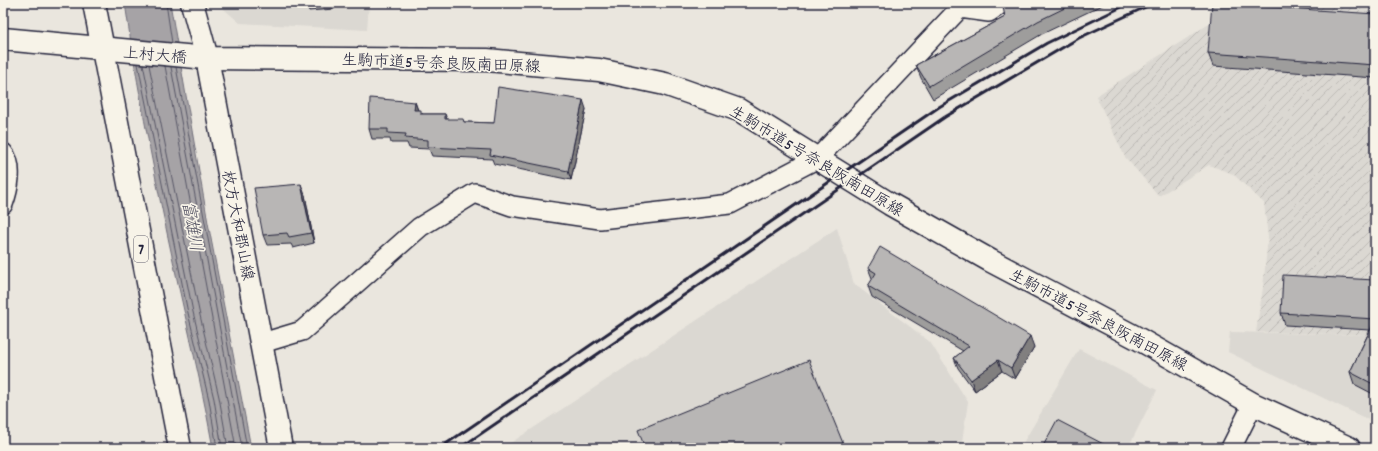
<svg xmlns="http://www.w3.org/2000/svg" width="1378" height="451" font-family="Dekko,'Klee One',sans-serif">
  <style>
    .built { fill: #dbd8d2 }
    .industrial { fill: url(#industrial-furrows) }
    .water { fill: #a6a3a6; stroke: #716f7b }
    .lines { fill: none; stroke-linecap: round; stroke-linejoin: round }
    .shore { stroke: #575666; stroke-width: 1 }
    .street-casing { stroke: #22223b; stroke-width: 22 }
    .secondary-casing { stroke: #22223b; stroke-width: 25 }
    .primary-casing { stroke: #22223b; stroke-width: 25 }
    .street { stroke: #f7f3e8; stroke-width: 19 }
    .secondary { stroke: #f7f3e8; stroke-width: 22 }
    .primary { stroke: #f7f3e8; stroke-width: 22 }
    .rail { stroke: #22223b; stroke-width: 3 }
    .wall { fill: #9e9d9c; stroke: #22223b }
    .shaded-wall { fill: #817f7f; stroke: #22223b }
    .building { fill: #b8b6b5; stroke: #22223b }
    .labels { text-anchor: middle; stroke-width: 3.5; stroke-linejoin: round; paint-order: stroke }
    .shield { fill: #f7f3e8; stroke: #62616f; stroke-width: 1 }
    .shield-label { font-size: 15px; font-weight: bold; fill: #22223b }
    .street-label { font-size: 16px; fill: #22223b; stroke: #f7f3e8 }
    .water-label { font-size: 17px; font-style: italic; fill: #504f60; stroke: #f7f3e8 }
  </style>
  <defs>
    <pattern id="industrial-furrows" width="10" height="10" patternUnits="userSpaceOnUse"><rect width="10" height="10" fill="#dbd8d2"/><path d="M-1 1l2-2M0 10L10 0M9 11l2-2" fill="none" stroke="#bcb9b5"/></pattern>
  </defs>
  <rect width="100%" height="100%" fill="#eae6de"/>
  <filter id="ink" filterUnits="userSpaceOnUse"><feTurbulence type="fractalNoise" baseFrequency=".025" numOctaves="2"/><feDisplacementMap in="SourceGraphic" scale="8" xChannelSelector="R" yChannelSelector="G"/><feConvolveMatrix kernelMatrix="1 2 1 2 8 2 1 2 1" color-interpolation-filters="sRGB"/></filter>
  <g filter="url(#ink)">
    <path class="built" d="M217,3H369L367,30L240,23Z
      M837,228L854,284L930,342L968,402L961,448H503Z
      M1230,332L1375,335V423L1228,352Z
      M1079,349L1157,390L1128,448H1020Z"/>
    <path class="industrial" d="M1242,3H1375V335L1256,332L1263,288L1268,237L1264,203L1233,174L1209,165L1159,196L1125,157L1096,96Z"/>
    <path class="water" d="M125,3H170L208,223L251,448H213C205,403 195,359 185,315C162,212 140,108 125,3Z"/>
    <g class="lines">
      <path class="shore" d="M166,3L172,43
        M138,64L188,313L209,400L217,448
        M143,64L193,312L214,399L222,448
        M149,65L199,311L219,397L228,448
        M165,66L236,448
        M171,67L242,448
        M176,67L247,448"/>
      <g class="street-casing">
        <path id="street" d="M3,153C14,165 8,191 3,204
          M262,343L302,331L420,227L475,193L512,206L600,219L730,204L818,158L960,8L989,12L1002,3
          M1231,448L1253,404"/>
      </g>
      <g class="secondary-casing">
        <path id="secondary" d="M3,39L207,58L487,60L599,70L665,84L739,110L890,204L991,261L1137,338L1253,404L1349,448"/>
      </g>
      <g class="primary-casing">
        <path id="primary" d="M94,3L180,448
          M192,3L207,58L281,448"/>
      </g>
      <use href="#street" class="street"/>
      <use href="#secondary" class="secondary"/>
      <use href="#primary" class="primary"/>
      <path class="rail" d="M440,448L939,107L1047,43L1130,3
        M460,448L945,117L1079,38L1154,3"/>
    </g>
    <path class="wall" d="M306,3H334V9L309,11Z
      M1010,3H1107L1042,34L933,99L921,78L916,65L1005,17Z
      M1375,14V78L1213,66L1208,53Z
      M415,102L418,110L423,114H445L447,119L465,122L494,123L586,109L571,180L494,164L492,159L432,156L429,149L409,148L407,143H391L390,139H372L369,129Z
      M305,195L314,243L293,248L291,244L267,245L263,235Z
      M868,268L1034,347L1015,379L1002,371L975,391L958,368L954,358L963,351L872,297L868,286L873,279L872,278Z
      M1375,280V395L1354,384L1350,372L1370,330L1285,325L1281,313Z"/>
    <path class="shaded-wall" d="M332,3H334V9Z
      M583,100L586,109L571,180L568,171Z
      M415,102L418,111L414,110Z
      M301,184L305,195L314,243L311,233Z
      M1030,336L1034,347L1015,379L1011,368Z
      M998,360L1002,371L975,391L971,380Z"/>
    <path class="building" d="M1010,3H1075L1038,21L929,86L916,65L1005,17L1003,7Z
      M1212,3L1375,14V65L1208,53Z
      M498,87L583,100L568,171L490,155L491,150L428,147V140L405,138L406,134L388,133V129H369L370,98L415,102L414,110H421V114H445V119H463L464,122L494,123Z
      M301,184L311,233L289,237L287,233L263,235L254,188Z
      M880,247L1030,336L1011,368L998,360L971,380L954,358L969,346L868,286L876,273L868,268Z
      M1283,275L1375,280V319L1281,313Z
      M1375,320V385L1350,372Z
      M809,360L845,448H645L638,430Z
      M1057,420L1111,448H1042Z"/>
  </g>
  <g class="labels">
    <rect class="shield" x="134" y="236" width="14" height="26" rx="3"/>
    <g class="shield-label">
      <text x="141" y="254">7</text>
    </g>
    <g class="street-label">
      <text transform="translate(155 54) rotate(5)" y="6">上村大橋</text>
      <text transform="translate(441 62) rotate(2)" y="6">生駒市道5号奈良阪南田原線</text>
      <text transform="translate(817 160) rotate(31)" y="6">生駒市道5号奈良阪南田原線</text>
      <text transform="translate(239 225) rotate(79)" y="6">枚方大和郡山線</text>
      <text transform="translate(1099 319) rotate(28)" y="6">生駒市道5号奈良阪南田原線</text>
    </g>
    <g class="water-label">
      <text transform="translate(193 226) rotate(80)" y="6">富雄川</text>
    </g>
  </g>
  <rect width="1378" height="451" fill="none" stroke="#f7f3e8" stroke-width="16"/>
  <rect x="8" y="8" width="1362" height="435" fill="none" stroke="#22223b" stroke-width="1.5" filter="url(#ink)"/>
</svg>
